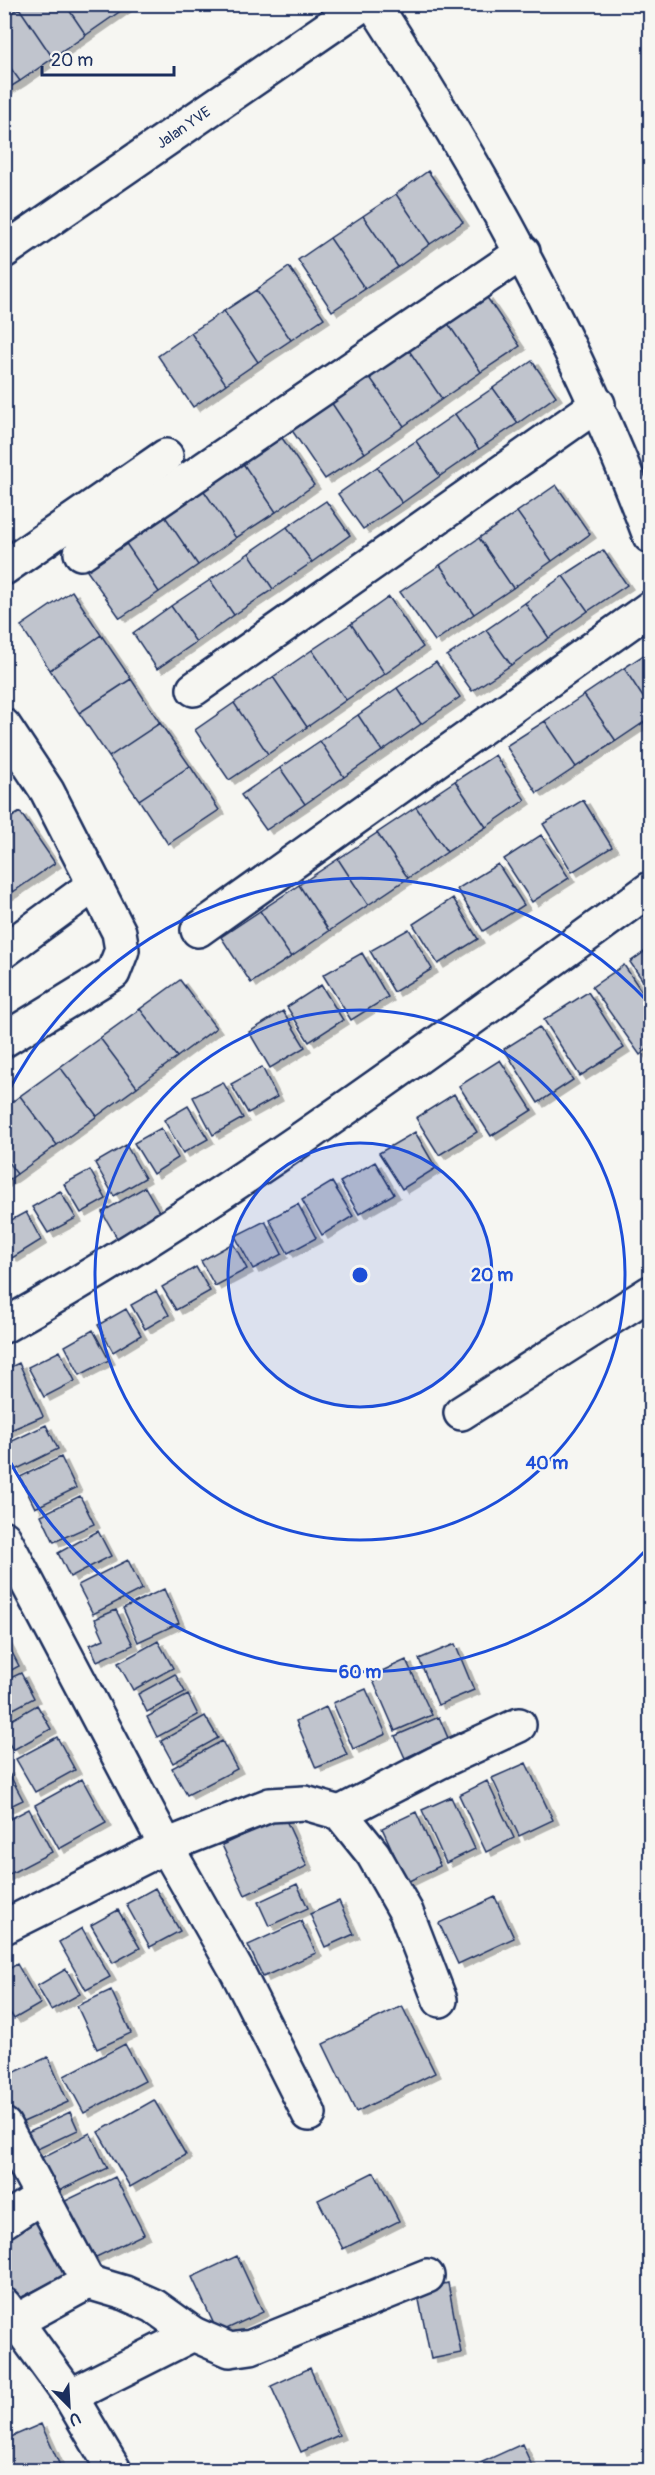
<svg xmlns="http://www.w3.org/2000/svg" width="655" height="2475" font-family="Pangolin,sans-serif">
  <style>
    .building { fill: #c0c4cd; stroke: #1b2f5e; stroke-width: 1.5; filter: url(#shadow) }
    .lines { fill: none; stroke-linecap: round; stroke-linejoin: round }
    .street-casing { stroke: #1b2f5e; stroke-width: 38 }
    .secondary-casing { stroke: #1b2f5e; stroke-width: 38 }
    .street { stroke: #f6f6f2; stroke-width: 33 }
    .secondary { stroke: #f6f6f2; stroke-width: 33 }
    .ring { fill: none; stroke: #1d4ed8; stroke-width: 3 }
    .labels { text-anchor: middle; stroke-width: 4.5; stroke-linejoin: round; paint-order: stroke }
    .street-label { font-size: 15px; fill: #1b2f5e; stroke: #f6f6f2 }
    .centre { fill: #1d4ed8; stroke: #f6f6f2; stroke-width: 3 }
    .ring-label { font-size: 18px; text-anchor: middle; font-weight: bold; fill: #1d4ed8; stroke: #f6f6f2; stroke-width: 4.5; stroke-linejoin: round; paint-order: stroke }
  </style>
  <defs>
    <filter id="shadow"><feDropShadow dx="6" dy="4" stdDeviation="0" flood-color="#0004"/></filter>
  </defs>
  <rect width="100%" height="100%" fill="#f6f6f2"/>
  <filter id="ink" filterUnits="userSpaceOnUse"><feTurbulence type="fractalNoise" baseFrequency=".0167" numOctaves="2"/><feDisplacementMap in="SourceGraphic" scale="12" xChannelSelector="R" yChannelSelector="G"/><feConvolveMatrix kernelMatrix="1 2 1 2 8 2 1 2 1" color-interpolation-filters="sRGB"/></filter>
  <g filter="url(#ink)">
    <path class="building" d="M23,4H65L86,35L53,58L19,8Z
      M65,4H114L119,12L86,35Z
      M114,4H131L119,12Z
      M19,8L53,58L20,81L4,59V17Z
      M4,59L20,81L4,91Z
      M428,171L463,222L430,244L396,194Z
      M396,194L430,244L398,267L363,216Z
      M363,216L398,267L365,289L330,238Z
      M330,238L365,289L332,311L298,260Z
      M289,267L324,318L291,340L256,290Z
      M256,290L291,340L258,362L224,311Z
      M486,296L520,346L481,372L447,322Z
      M224,311L258,362L226,384L191,333Z
      M447,322L481,372L442,399L408,349Z
      M191,333L226,384L193,407L158,356Z
      M408,349L442,399L404,426L369,376Z
      M532,361L556,396L518,423L493,388Z
      M369,376L404,426L365,453L331,402Z
      M493,388L518,423L479,449L455,414Z
      M331,402L365,453L325,479L291,429Z
      M455,414L479,449L440,476L416,441Z
      M280,435L314,485L276,512L242,462Z
      M416,441L440,476L402,503L377,467Z
      M242,462L276,512L236,538L202,488Z
      M377,467L402,503L363,529L338,494Z
      M556,485L590,534L552,561L517,512Z
      M202,488L236,538L198,565L164,515Z
      M326,501L350,535L312,562L287,527Z
      M517,512L552,561L513,588L479,538Z
      M164,515L198,565L159,592L125,542Z
      M287,527L312,562L273,589L249,553Z
      M479,538L513,588L474,614L440,565Z
      M125,542L159,592L120,618L85,568Z
      M603,550L627,585L588,611L563,576Z
      M249,553L273,589L234,615L210,580Z
      M440,565L474,614L435,641L400,592Z
      M563,576L588,611L549,638L525,603Z
      M210,580L234,615L196,642L171,606Z
      M72,591L101,635L50,670L21,626Z
      M389,597L423,647L385,674L351,624Z
      M525,603L549,638L511,665L486,630Z
      M171,606L196,642L157,669L133,633Z
      M351,624L385,674L346,700L312,650Z
      M486,630L511,665L472,691L447,656Z
      M101,635L131,679L79,713L50,670Z
      M312,650L346,700L307,727L273,677Z
      M650,651V708L624,668Z
      M436,662L460,697L421,724L397,688Z
      M624,668L650,708V718L616,741L584,695Z
      M273,677L307,727L268,754L234,703Z
      M131,679L160,723L109,757L79,713Z
      M397,688L421,724L382,751L358,715Z
      M584,695L616,741L576,767L545,721Z
      M234,703L268,754L229,780L195,730Z
      M358,715L382,751L344,777L320,741Z
      M545,721L576,767L537,793L506,746Z
      M160,723L190,766L139,800L109,757Z
      M320,741L344,777L305,804L280,768Z
      M495,755L525,800L486,827L455,781Z
      M190,766L219,810L168,844L139,800Z
      M280,768L305,804L266,830L241,795Z
      M455,781L486,827L447,852L416,807Z
      M583,800L612,847L572,872L543,824Z
      M416,807L447,852L408,878L377,833Z
      M20,812L55,863L13,892L4,880V822Z
      M377,833L408,878L368,905L338,859Z
      M541,835L569,878L532,902L504,859Z
      M338,859L368,905L329,931L299,885Z
      M498,864L524,905L483,931L457,889Z
      M4,880L13,892L4,897Z
      M299,885L329,931L291,957L260,911Z
      M453,898L478,939L438,964L413,924Z
      M260,911L291,957L251,983L221,937Z
      M409,929L432,969L394,992L370,951Z
      M650,948V991L630,962Z
      M362,953L388,997L351,1020L323,975Z
      M624,965L650,1004V1047L640,1055L592,987Z
      M180,980L216,1028L177,1057L140,1009Z
      M321,985L343,1020L309,1042L287,1007Z
      M588,992L624,1048L580,1076L544,1020Z
      M140,1009L177,1057L137,1087L100,1038Z
      M283,1011L305,1047L270,1068L249,1032Z
      M539,1027L573,1080L538,1103L504,1049Z
      M100,1038L137,1087L97,1116L60,1067Z
      M500,1060L532,1110L491,1136L459,1086Z
      M60,1067L97,1116L57,1145L20,1096Z
      M262,1067L277,1097L248,1113L231,1084Z
      M223,1082L243,1118L213,1135L193,1097Z
      M454,1094L477,1132L439,1155L416,1118Z
      M20,1096L57,1145L17,1174L4,1157V1108Z
      M188,1106L208,1139L183,1153L164,1120Z
      M161,1128L178,1158L153,1174L134,1143Z
      M415,1132L436,1168L402,1189L379,1153Z
      M126,1145L145,1178L114,1196L95,1163Z
      M4,1157L17,1174L4,1183Z
      M375,1162L394,1194L359,1214L340,1182Z
      M90,1170L106,1199L81,1213L64,1184Z
      M332,1182L353,1216L322,1235L302,1200Z
      M145,1187L160,1213L117,1238L102,1212Z
      M60,1191L76,1218L48,1233L32,1207Z
      M298,1204L316,1238L288,1253L269,1219Z
      M26,1212L41,1240L12,1258L4,1246V1224Z
      M265,1221L282,1254L253,1269L235,1236Z
      M233,1243L247,1269L215,1286L201,1261Z
      M196,1267L210,1291L176,1310L162,1287Z
      M156,1291L169,1315L145,1329L131,1305Z
      M126,1309L141,1335L113,1352L98,1325Z
      M93,1330L109,1360L80,1375L65,1346Z
      M60,1351L75,1381L44,1397L28,1367Z
      M19,1363L43,1416L4,1433V1370Z
      M46,1425L58,1449L15,1470L4,1445Z
      M61,1457L76,1488L35,1508L20,1477Z
      M80,1496L94,1524L54,1542L41,1515Z
      M98,1531L111,1556L70,1577L58,1553Z
      M128,1560L142,1589L93,1614L78,1585Z
      M164,1589L179,1623L138,1642L123,1608Z
      M116,1610L133,1645L97,1661L90,1645L104,1639L95,1619Z
      M4,1637L19,1666L4,1674Z
      M158,1641L173,1668L133,1690L118,1663Z
      M455,1644L474,1690L438,1705L419,1659Z
      M406,1660L432,1715L395,1731L371,1676Z
      M21,1673L34,1698L4,1714V1681Z
      M175,1674L185,1692L147,1712L138,1694Z
      M366,1689L386,1734L353,1749L333,1703Z
      M188,1695L198,1715L157,1737L147,1717Z
      M37,1705L51,1729L13,1750L4,1736V1724Z
      M326,1707L347,1755L316,1768L296,1721Z
      M205,1716L218,1738L173,1763L161,1741Z
      M439,1717L448,1738L405,1758L395,1736Z
      M57,1737L75,1770L35,1792L16,1759Z
      M222,1741L237,1769L187,1795L172,1768Z
      M526,1763L553,1820L519,1836L492,1778Z
      M7,1770L23,1800L4,1809V1771Z
      M82,1779L106,1823L59,1849L35,1805Z
      M487,1781L514,1838L486,1852L459,1795Z
      M451,1797L475,1849L446,1863L422,1810Z
      M29,1809L52,1852L4,1877V1822Z
      M416,1812L440,1866L407,1882L382,1828Z
      M284,1816L307,1866L245,1895L222,1845Z
      M297,1884L308,1908L269,1926L258,1902Z
      M155,1888L180,1931L150,1947L126,1904Z
      M495,1897L514,1938L458,1964L439,1923Z
      M339,1901L354,1934L325,1947L310,1914Z
      M118,1910L140,1948L113,1963L91,1925Z
      M301,1921L316,1953L263,1977L248,1945Z
      M82,1928L110,1977L86,1990L59,1942Z
      M17,1964L40,2004L14,2019L4,2003V1972Z
      M66,1969L80,1994L51,2010L37,1986Z
      M111,1990L131,2033L97,2049L77,2006Z
      M402,2006L435,2073L356,2112L323,2044Z
      M125,2044L145,2081L84,2113L64,2076Z
      M48,2057L68,2102L12,2127L4,2110V2077Z
      M154,2100L186,2155L130,2187L98,2132Z
      M70,2112L78,2130L29,2153L21,2135Z
      M90,2133L107,2168L46,2197L29,2164Z
      M374,2172L399,2221L343,2249L318,2200Z
      M115,2177L144,2234L90,2260L61,2203Z
      M40,2213L69,2273L16,2300L4,2276V2231Z
      M237,2256L263,2312L218,2333L192,2277Z
      M448,2283L461,2353L431,2359L417,2290Z
      M310,2368L339,2435L301,2452L271,2386Z
      M41,2424L62,2470H4V2440Z
      M522,2444L534,2470H465Z"/>
    <g class="lines">
      <g class="street-casing">
        <g id="street">
          <path id="s1" d="M4,251L363,4"/>
          <path d="M81,553L523,252"/>
          <path d="M4,568L166,456"/>
          <path d="M194,689L598,404"/>
          <path d="M4,726L47,791L119,932L122,950L113,973L4,1040"/>
          <path d="M198,930L650,608"/>
          <path d="M4,951L95,884"/>
          <path d="M4,1326C231,1198 440,1042 650,889"/>
          <path d="M461,1413L650,1293"/>
          <path d="M4,1538L166,1846L238,1973L309,2114"/>
          <path d="M340,1813L437,1763L519,1725"/>
          <path d="M4,1927L166,1846L270,1805L305,1803L340,1813L373,1854L406,1912L440,2000"/>
          <path d="M4,2125L42,2196L4,2221"/>
          <path d="M42,2196L88,2282"/>
          <path d="M4,2305L70,2396L114,2470"/>
          <path d="M15,2322L88,2282L125,2293L154,2306L193,2334L230,2350L251,2347L427,2276"/>
          <path d="M70,2396L193,2334"/>
        </g>
      </g>
      <g class="secondary-casing">
        <path id="secondary" d="M374,4C483,173 580,348 650,536"/>
      </g>
      <use href="#street" class="street"/>
      <use href="#secondary" class="secondary"/>
    </g>
  </g>
  <circle cx="360" cy="1275" r="132" fill="#1d4ed8" fill-opacity=".12"/>
  <g class="ring">
    <circle cx="360" cy="1275" r="132"/>
    <circle cx="360" cy="1275" r="265"/>
    <path d="M650 1546A397 397 0 0 1 5 1452M5 1098A397 397 0 0 1 650 1004"/>
  </g>
  <g class="labels">
    <g class="street-label">
      <text dy="5" stroke="none"><textPath href="#s1" startOffset="218">Jalan YVE</textPath></text>
    </g>
  </g>
  <circle cx="360" cy="1275" r="9" class="centre"/>
  <g class="ring-label">
    <text x="492" y="1281">20 m</text>
    <text x="547" y="1469">40 m</text>
    <text x="360" y="1678">60 m</text>
  </g>
  <rect width="655" height="2475" fill="none" stroke="#f6f6f2" stroke-width="24"/>
  <rect x="12" y="12" width="631" height="2451" fill="none" stroke="#1b2f5e" stroke-width="2" filter="url(#ink)"/>
  <g transform="translate(69 2406) rotate(156)" stroke="#f6f6f2" stroke-width="4.5" paint-order="stroke">
  <path d="M0-4.5L10 22L0 15L-10 22Z" fill="#1b2f5e"/>
  <text y="-9" font-size="16" font-weight="bold" text-anchor="middle" fill="#1b2f5e">U</text>
  </g>
  <path d="M42 66v9h132v-9" fill="none" stroke="#1b2f5e" stroke-width="3"/>
  <text x="51" y="66" font-size="18" fill="#1b2f5e" stroke="#f6f6f2" stroke-width="4.5" paint-order="stroke">20 m</text>
</svg>
